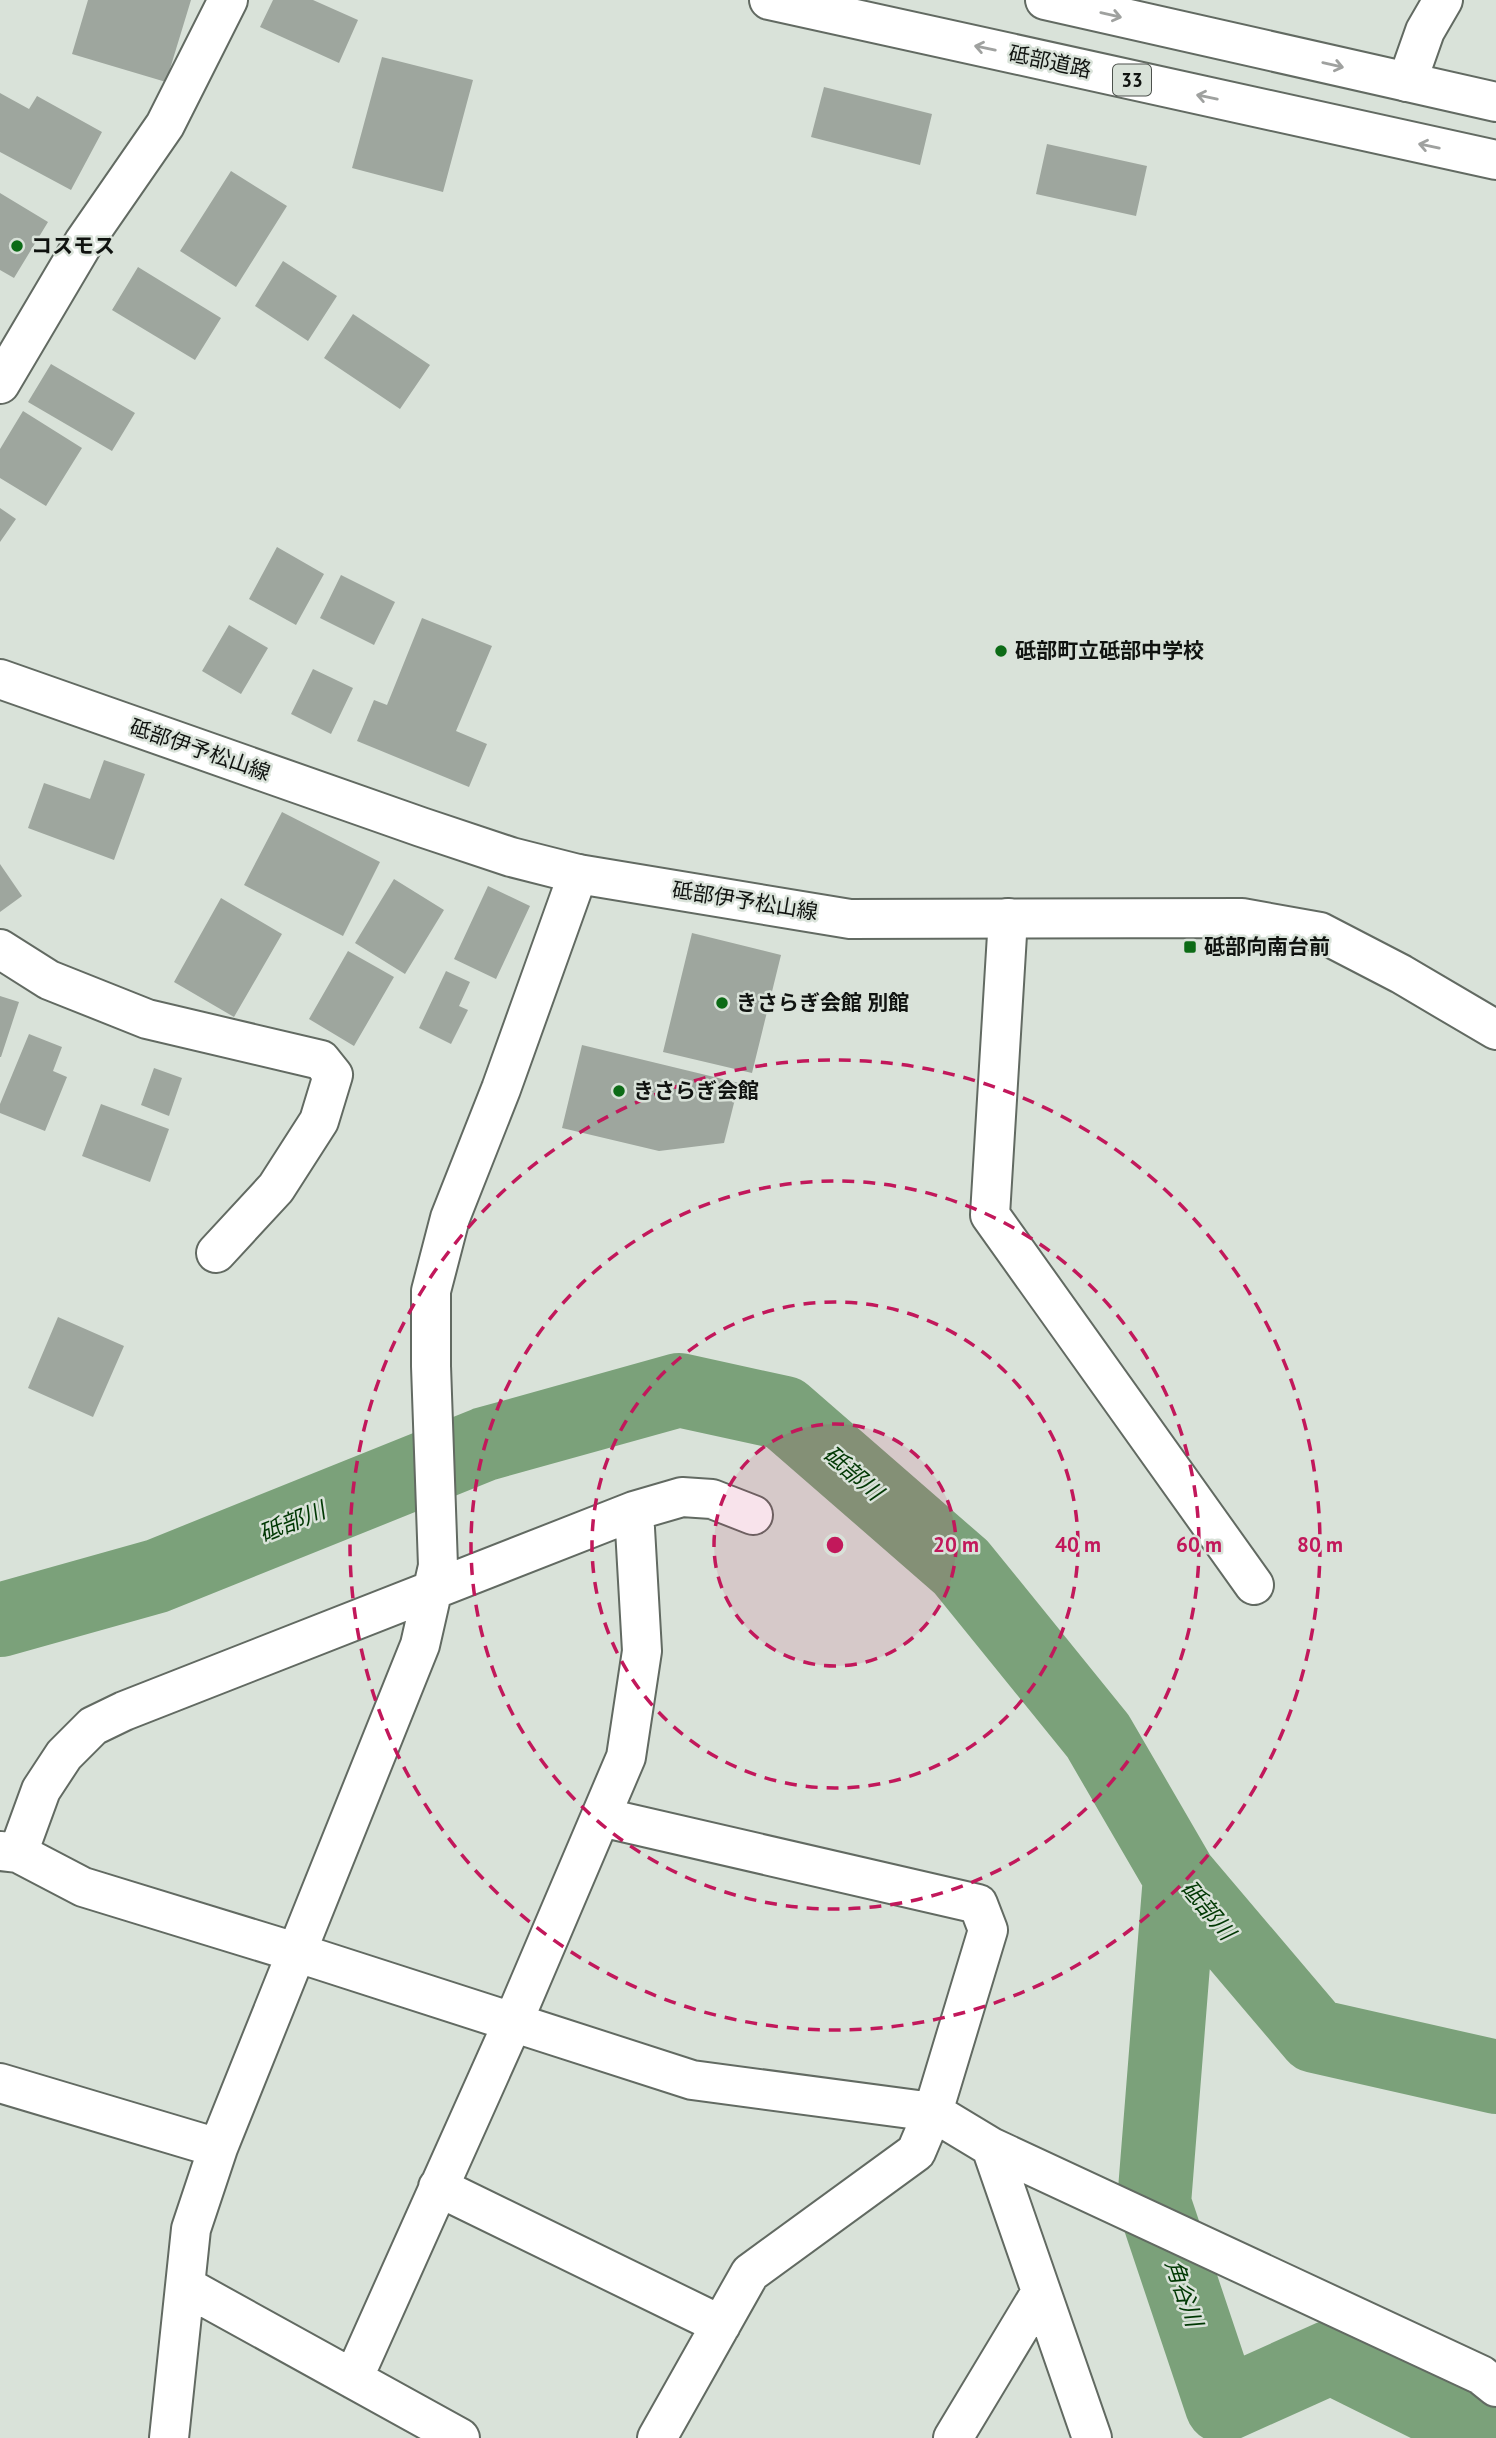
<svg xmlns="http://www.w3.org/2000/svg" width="1496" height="2438" font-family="'PT Sans','Noto Sans JP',sans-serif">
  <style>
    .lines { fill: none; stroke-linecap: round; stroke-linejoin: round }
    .river { stroke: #7ba17a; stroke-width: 74 }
    .building { fill: #9ea69e }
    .minor-casing { stroke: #626a62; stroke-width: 42 }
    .major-casing { stroke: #626a62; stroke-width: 42 }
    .highway-casing { stroke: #626a62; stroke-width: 42 }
    .minor { stroke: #fff; stroke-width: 38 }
    .major { stroke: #fff; stroke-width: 38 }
    .highway { stroke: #fff; stroke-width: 38 }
    .oneway { stroke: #9fa19f }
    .ring { fill: none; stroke: #c2185b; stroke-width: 3.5; stroke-dasharray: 12 9 }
    .poi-dot { fill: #0c6b16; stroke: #d9e2d9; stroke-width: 2.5 }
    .labels { text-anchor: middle; stroke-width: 5; stroke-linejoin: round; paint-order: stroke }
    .shield { fill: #d9e2d9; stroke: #4c514c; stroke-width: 2 }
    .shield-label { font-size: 19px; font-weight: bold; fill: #101310 }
    .street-label { font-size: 21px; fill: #101310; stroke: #d9e2d9 }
    .poi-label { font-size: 21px; font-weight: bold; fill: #101310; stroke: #d9e2d9; text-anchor: start }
    .water-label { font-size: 23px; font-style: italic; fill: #003803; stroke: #d9e2d9 }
    .centre { fill: #c2185b; stroke: #d9e2d9; stroke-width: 3.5 }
    .ring-label { font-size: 21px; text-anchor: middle; font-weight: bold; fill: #c2185b; stroke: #d9e2d9; stroke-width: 5; stroke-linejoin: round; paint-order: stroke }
  </style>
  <rect width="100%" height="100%" fill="#d9e2d9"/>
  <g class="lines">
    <path class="river" d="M0,1620L157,1576L485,1444L679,1390L784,1413L961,1567L1098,1736L1180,1877L1315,2036L1496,2077
      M1180,1877L1154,2203L1222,2406L1331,2357L1494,2438"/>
  </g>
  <path class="building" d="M88,0H191L166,82L72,54Z
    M273,0H313L358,20L339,63L260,27Z
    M382,57L473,80L443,192L352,168Z
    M824,87L932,114L920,165L811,137Z
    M0,93L29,109L37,96L102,132L71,190L0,152Z
    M1047,144L1147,166L1136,216L1036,194Z
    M231,171L287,206L236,287L180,251Z
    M0,193L48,222L14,278L0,270Z
    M283,261L337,296L308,341L255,306Z
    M138,267L221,318L195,360L112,310Z
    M353,314L430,365L400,409L324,358Z
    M51,364L135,413L112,451L28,402Z
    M23,411L82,448L46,506L0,478V449Z
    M0,508L16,519L0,542Z
    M277,547L324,574L296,625L249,599Z
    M341,575L395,602L374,645L320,618Z
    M422,618L492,646L456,731L487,744L469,787L357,741L374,700L387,705Z
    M229,625L268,648L241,694L202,671Z
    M313,669L353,688L331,734L291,714Z
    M104,760L145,774L114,860L28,828L44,783L90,799Z
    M282,812L380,862L343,936L244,885Z
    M0,864L22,896L0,912Z
    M394,879L444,910L405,974L355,943Z
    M488,886L530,906L496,979L454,959Z
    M221,898L282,934L234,1017L174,982Z
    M692,933L781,955L752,1073L663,1052Z
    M348,951L394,977L354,1046L309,1019Z
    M446,971L470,982L459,1006L468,1010L451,1044L419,1028Z
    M0,996L19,1002L1,1057H0Z
    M29,1034L62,1047L53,1071L67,1077L45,1131L0,1113V1104Z
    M582,1045L739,1083L724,1143L659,1151L562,1128Z
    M154,1068L182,1078L169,1116L141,1105Z
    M101,1104L169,1129L150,1182L82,1156Z
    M58,1317L124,1346L93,1417L28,1388Z"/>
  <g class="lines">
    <g class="minor-casing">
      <path id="minor" d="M1407,82L1425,31L1443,0
        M0,384L84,242L165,125L228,0
        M1008,918L990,1215L1254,1585
        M0,949L49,980L147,1019L321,1060L333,1075L319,1121L276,1188L216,1253
        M601,1817L978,1904L988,1930L933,2112L916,2152L750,2273L657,2438
        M0,1851L18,1853L83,1887L295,1952L692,2080L933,2112L991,2147L1481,2375L1496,2387
        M18,1853L41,1790L64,1755L93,1726L124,1711L634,1511L682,1497L712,1499L753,1515
        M0,2083L218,2148
        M991,2147L1092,2438
        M438,2187L721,2325
        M185,2286L460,2438
        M353,2379L513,2022L626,1757L642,1651L634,1511
        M169,2438L191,2229L218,2148L420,1645L438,1566L431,1366V1291L450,1218L501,1089L578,874
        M953,2438L1041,2292"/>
    </g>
    <g class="major-casing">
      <path id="major" d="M0,679L421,827L511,857L578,874L850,919L1242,918L1320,932L1401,974L1496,1030"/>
    </g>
    <g class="highway-casing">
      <path id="highway" d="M769,0L1496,160
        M1045,0L1496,102"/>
    </g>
    <use href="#minor" class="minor"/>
    <use href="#major" class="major"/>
    <use href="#highway" class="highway"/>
  </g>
  <defs><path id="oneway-shaft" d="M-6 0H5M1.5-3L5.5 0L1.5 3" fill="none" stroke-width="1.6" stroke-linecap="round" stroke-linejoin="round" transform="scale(1.75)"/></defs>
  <g class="oneway">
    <use href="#oneway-shaft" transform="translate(1111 15) rotate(13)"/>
    <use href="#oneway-shaft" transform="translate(985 48) rotate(-168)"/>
    <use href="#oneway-shaft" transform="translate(1333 65) rotate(13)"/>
    <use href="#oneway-shaft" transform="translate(1207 97) rotate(-168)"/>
    <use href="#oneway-shaft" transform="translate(1429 146) rotate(-168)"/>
  </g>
  <circle cx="835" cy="1545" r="121" fill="#c2185b" fill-opacity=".12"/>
  <g class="ring">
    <circle cx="835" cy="1545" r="121"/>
    <circle cx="835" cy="1545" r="243"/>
    <circle cx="835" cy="1545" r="364"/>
    <circle cx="835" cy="1545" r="485"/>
  </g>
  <g class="poi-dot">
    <circle cx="17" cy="246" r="7"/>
    <circle cx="1001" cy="651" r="7"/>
    <rect x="1183" y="940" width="14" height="14" rx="3.5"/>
    <circle cx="722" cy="1003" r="7"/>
    <circle cx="619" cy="1091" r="7"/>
  </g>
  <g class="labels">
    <rect class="shield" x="1113" y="64.5" width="38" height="31" rx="5"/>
    <g class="shield-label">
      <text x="1132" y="87">33</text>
    </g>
    <g class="street-label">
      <text transform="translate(1050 62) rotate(12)" y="7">砥部道路</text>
      <text transform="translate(200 750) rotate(19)" y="7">砥部伊予松山線</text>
      <text transform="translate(745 901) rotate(9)" y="7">砥部伊予松山線</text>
    </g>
    <g class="poi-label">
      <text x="31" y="253">コスモス</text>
      <text x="1015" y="658">砥部町立砥部中学校</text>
      <text x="1204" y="954">砥部向南台前</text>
      <text x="736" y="1010">きさらぎ会館 別館</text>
      <text x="633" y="1098">きさらぎ会館</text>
    </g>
    <g class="water-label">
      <text transform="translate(853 1473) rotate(41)" y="8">砥部川</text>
      <text transform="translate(292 1522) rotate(-22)" y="8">砥部川</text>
      <text transform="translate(1208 1910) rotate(50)" y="8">砥部川</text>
      <text transform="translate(1184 2293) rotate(71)" y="8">角谷川</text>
    </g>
  </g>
  <circle cx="835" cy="1545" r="10" class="centre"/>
  <g class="ring-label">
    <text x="956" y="1552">20 m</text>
    <text x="1078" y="1552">40 m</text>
    <text x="1199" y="1552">60 m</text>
    <text x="1320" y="1552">80 m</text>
  </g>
</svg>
